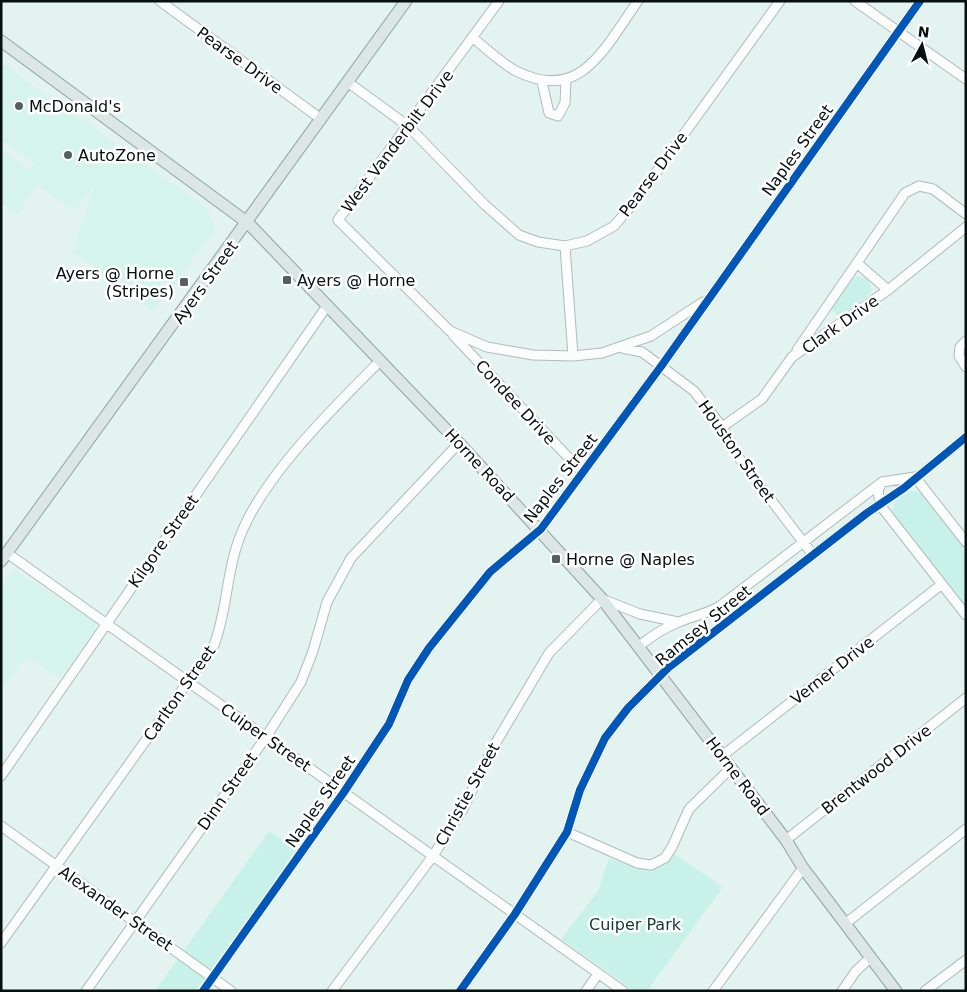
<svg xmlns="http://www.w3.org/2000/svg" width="967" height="992" font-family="'DejaVu Sans',sans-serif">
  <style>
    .built { fill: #d5f4ee }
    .green { fill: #c8f2e9 }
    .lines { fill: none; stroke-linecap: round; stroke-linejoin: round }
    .minor-casing { stroke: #aebcb9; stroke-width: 11 }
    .major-casing { stroke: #8ea4a0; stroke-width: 13 }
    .minor { stroke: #fbfdfd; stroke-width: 9 }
    .major { stroke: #dce7e5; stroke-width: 11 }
    .cycleway-casing { stroke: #fff; stroke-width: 11 }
    .cycleway { stroke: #0057b8; stroke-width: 8 }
    .poi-dot { fill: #53605e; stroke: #fff; stroke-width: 2 }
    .labels { text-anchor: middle; stroke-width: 5; stroke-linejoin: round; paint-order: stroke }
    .street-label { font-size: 16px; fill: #06110f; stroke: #fff }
    .poi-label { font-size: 16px; fill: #06110f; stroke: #fff; text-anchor: start }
    .park-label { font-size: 16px; fill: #123832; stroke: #fff }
  </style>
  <rect width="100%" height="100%" fill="#e2f3f0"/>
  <path class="built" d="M1,62L70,114L72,112L209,210L214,231L153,311L73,252L94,187L74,211L37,185L18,214L1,203V149L30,170L35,164L1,139Z
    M15,570L96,623L95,630L59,678L26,656L1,690V588Z"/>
  <path class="green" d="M858,276L868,279L872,290L869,295L842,315H837L832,310V305L853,278Z
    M911,491H917L922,494L966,550V608L892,514L895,500Z
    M269,831L298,849L196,991H155Z
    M673,853L723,887L647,991H634L561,939L598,891L609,858C643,871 641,872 673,853Z"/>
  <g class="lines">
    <g class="minor-casing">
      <path id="minor" d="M160,1L321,119
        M499,1L338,220L450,331L487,347L533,355L573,356L602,353L651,336L703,302
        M855,1L966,79
        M473,38C487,49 501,63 516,71C581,104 605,47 638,1
        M542,82L549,113L558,116L565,103L566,80
        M349,83L408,126L484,204L519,235L538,242L565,246L587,241L614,226L637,199L780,1
        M565,246L573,356
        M858,264L888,290
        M453,335L583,473
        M966,341L960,347L959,356L966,367
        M622,348L642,352L694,391L722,427L739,458L813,555
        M797,350L905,193L919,186L933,189L966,214
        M722,427L762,399L792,357L888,290L966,227
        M915,477L966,542
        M882,482L878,491L880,505L966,615
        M7,553L623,991
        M638,647C650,637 664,628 679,622C693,616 707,614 720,606L882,482L915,477
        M722,756L942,584
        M1,776L327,306
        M1,826L231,991
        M567,832L637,863L651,865L665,858L672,847L689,809L731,768
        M786,840L966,698
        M846,923L966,829
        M1,943L214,645C227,612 226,576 238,542C259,480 333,408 380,361
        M86,991L266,737L301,682L313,651L327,602L351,558L459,443
        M203,991L344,792L389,724L408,680L429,648L490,572L541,529L662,365L920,1
        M332,991L433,856L463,809L491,751L549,653L602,599L640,614L678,622
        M460,991L515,914L567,832L580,790L605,738L628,708L669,667L867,513L904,488L966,437
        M586,991L598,974
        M713,991L803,868
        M842,991L856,971L871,957
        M925,991L966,960"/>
    </g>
    <g class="major-casing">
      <path id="major" d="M1,41L248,223L459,443L602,599L786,840L803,868L896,991
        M1,561L406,1"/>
    </g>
    <use href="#minor" class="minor"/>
    <use href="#major" class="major"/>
    <g class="cycleway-casing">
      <path id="cycleway" d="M203,991L344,792L389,724L408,680L429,648L490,572L541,529L662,365L920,1
        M460,991L515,914L567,832L580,790L605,738L628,708L669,667L867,513L904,488L966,437"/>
    </g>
    <use href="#cycleway" class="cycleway"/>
  </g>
  <g class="poi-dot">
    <circle cx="19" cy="106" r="5"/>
    <circle cx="68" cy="155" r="5"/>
    <rect x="282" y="275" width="10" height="10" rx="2.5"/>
    <rect x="179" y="277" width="10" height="10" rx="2.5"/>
    <rect x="551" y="554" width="10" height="10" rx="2.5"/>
  </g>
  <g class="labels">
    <g class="street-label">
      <text transform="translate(240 60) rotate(36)" y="6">Pearse Drive</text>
      <text transform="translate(397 141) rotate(-53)" y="6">West Vanderbilt Drive</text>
      <text transform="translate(797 150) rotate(-54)" y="6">Naples Street</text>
      <text transform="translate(653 174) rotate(-53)" y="6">Pearse Drive</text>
      <text transform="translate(205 282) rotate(-54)" y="6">Ayers Street</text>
      <text transform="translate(840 324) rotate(-35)" y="6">Clark Drive</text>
      <text transform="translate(516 402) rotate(47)" y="6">Condee Drive</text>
      <text transform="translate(737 451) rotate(55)" y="6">Houston Street</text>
      <text transform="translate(480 465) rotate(47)" y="6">Horne Road</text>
      <text transform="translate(560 478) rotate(-52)" y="6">Naples Street</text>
      <text transform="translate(163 541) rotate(-55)" y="6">Kilgore Street</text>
      <text transform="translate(703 625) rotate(-39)" y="6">Ramsey Street</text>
      <text transform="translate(832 670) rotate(-38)" y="6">Verner Drive</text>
      <text transform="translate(179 693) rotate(-55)" y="6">Carlton Street</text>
      <text transform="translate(266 737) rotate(35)" y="6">Cuiper Street</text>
      <text transform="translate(876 769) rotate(-38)" y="6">Brentwood Drive</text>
      <text transform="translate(738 776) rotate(53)" y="6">Horne Road</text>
      <text transform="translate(227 791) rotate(-55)" y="6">Dinn Street</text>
      <text transform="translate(467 794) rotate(-61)" y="6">Christie Street</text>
      <text transform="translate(320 801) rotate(-55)" y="6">Naples Street</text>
      <text transform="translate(116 908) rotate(35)" y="6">Alexander Street</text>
    </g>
    <g class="poi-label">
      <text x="29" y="112">McDonald's</text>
      <text x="78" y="161">AutoZone</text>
      <text x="174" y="279" text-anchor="end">Ayers @ Horne<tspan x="174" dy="18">(Stripes)</tspan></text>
      <text x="297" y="286">Ayers @ Horne</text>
      <text x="566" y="565">Horne @ Naples</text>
    </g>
    <g class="park-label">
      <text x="635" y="930">Cuiper Park</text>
    </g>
  </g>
  <rect width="967" height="992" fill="none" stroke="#06110f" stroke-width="5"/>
  <g transform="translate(922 45) rotate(7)" stroke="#ffffff" stroke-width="4" paint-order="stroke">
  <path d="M0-4L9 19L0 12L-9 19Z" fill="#06110f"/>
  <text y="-8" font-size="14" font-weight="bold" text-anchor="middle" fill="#06110f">N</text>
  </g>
</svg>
